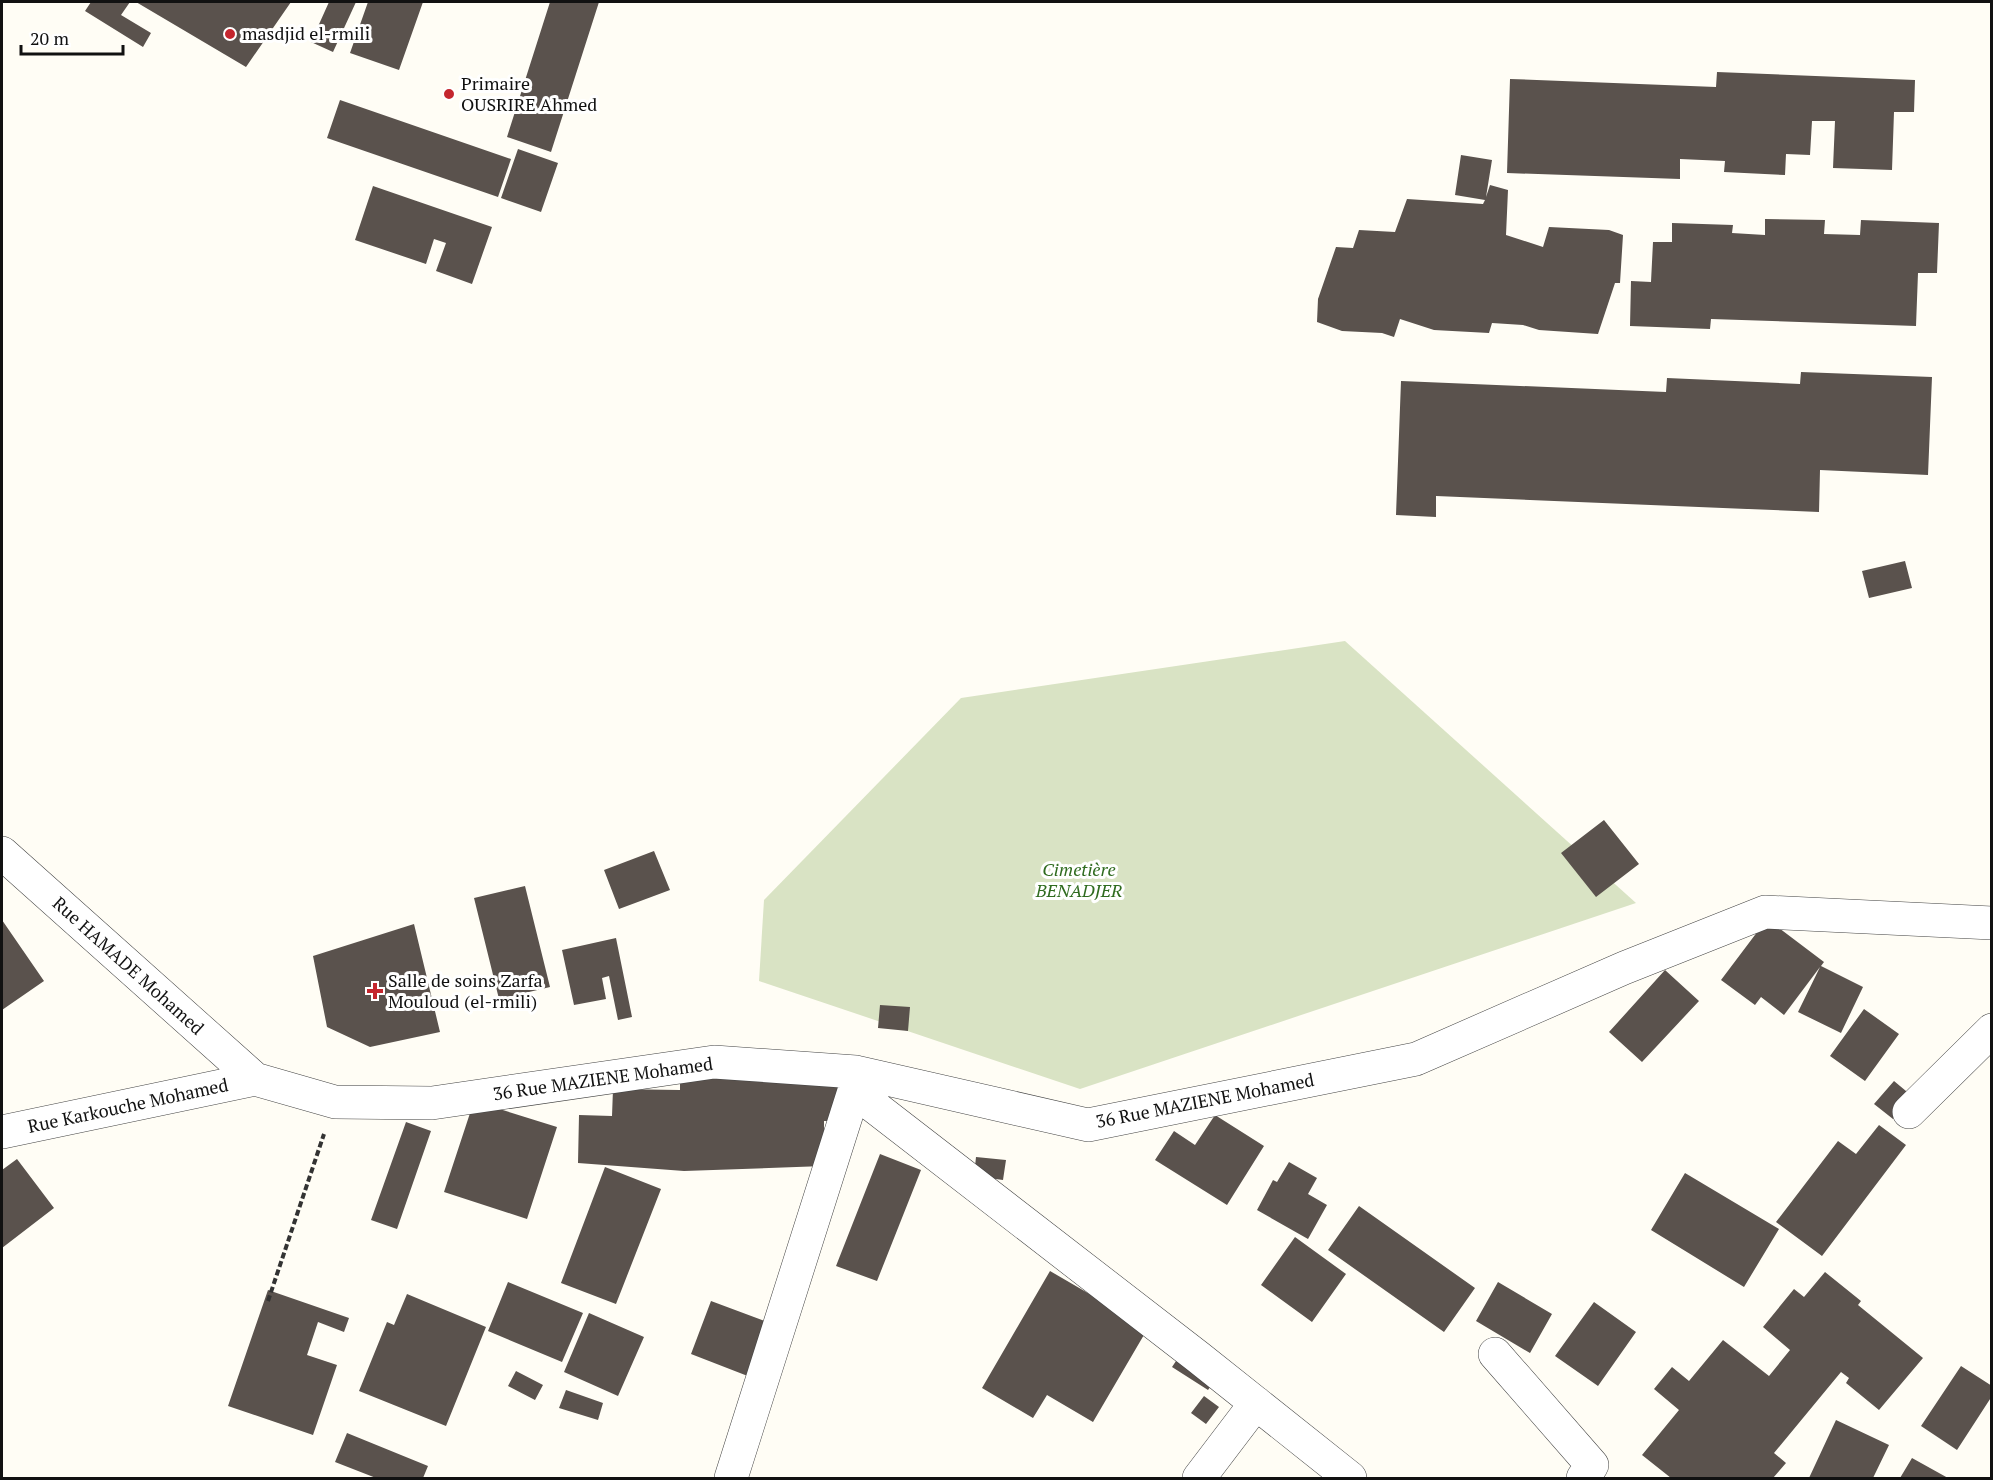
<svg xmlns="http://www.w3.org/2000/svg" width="1993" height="1480" font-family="'PT Serif',serif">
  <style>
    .cemetery { fill: #d9e3c4 }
    .building { fill: #5a524d }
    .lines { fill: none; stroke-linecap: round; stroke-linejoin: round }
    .street-casing { stroke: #444; stroke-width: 34 }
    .path { stroke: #333; stroke-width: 4; stroke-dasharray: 6 3; stroke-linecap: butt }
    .street { stroke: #fff; stroke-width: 33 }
    .poi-dot { fill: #c4262e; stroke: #fff; stroke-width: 2 }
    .labels { text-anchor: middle; stroke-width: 6; stroke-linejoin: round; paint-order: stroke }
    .poi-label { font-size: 18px; fill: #111; stroke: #fff; text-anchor: start }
    .park-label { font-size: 18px; font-style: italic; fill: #2f6b1f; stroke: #fff }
    .street-label { font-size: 18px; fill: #111; stroke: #fff }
  </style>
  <rect width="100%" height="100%" fill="#fffdf5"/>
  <path class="cemetery" d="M1345,641L1636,903L1080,1089L759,981L764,900L961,698Z"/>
  <path class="building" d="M91,2H130L121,15L151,33L143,47L85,11Z
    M136,2H291L246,67Z
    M329,2H356L333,52L311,42Z
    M368,2H423L399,70L350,53Z
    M550,2H599L551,152L507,137Z
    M1717,72L1915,80L1914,112H1894L1892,170L1833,168L1835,121H1812L1810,155L1786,154L1785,175L1724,172L1725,161L1680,159V179L1507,173L1510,79L1716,87Z
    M340,100L511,159L498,197L327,138Z
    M518,149L558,163L541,212L501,198Z
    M1461,155L1492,160L1486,197L1490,185L1508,190L1506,235L1543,247L1549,227L1609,230L1623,235L1620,283H1615L1598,334L1539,330L1523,325L1492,323L1489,333L1434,330L1400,319L1394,337L1382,333L1342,331L1317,322L1318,299L1336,247L1353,248L1359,230L1395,232L1407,199L1483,204L1485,200L1455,195Z
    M373,186L492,227L472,284L436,271L446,243L434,239L426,264L355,240Z
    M1765,219L1825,220L1824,234L1860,235L1861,220L1939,223L1937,273H1918L1916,326L1711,319L1710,329L1630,326L1631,281L1651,282L1653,242H1672V223L1733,225L1732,233L1765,235Z
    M1801,372L1932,377L1928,475L1820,470L1819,512L1436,496V517L1396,515L1401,381L1666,392L1667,378L1800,384Z
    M1905,561L1912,588L1869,598L1862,571Z
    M1604,820L1639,864L1596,897L1561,853Z
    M654,851L670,890L619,909L604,870Z
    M525,886L550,987L499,999L474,898Z
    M1767,919L1824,962L1821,966L1863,987L1841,1033L1798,1012L1820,967L1784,1015L1761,997L1755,1005L1721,980Z
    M2,920L44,981L2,1010Z
    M414,924L440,1032L370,1047L327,1027L313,956Z
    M616,938L632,1017L618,1020L609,976L602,978L606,999L574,1005L562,950Z
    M1665,970L1699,1001L1642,1062L1609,1032Z
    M880,1005L910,1007L908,1031L878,1028Z
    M1864,1009L1899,1034L1865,1081L1830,1056Z
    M680,1073L843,1075V1121H824V1166L684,1171L578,1163L579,1115L612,1116L613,1089L680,1090Z
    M1894,1081L1912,1096L1893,1119L1874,1104Z
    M474,1101L557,1127L527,1219L444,1192Z
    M1215,1115L1264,1146L1227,1205L1155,1160L1174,1131L1195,1145Z
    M406,1122L431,1131L397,1229L371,1220Z
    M1879,1125L1906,1145L1822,1256L1776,1222L1838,1141L1856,1154Z
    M880,1154L921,1170L877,1281L836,1266Z
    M976,1157L1006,1160L1003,1180L974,1176Z
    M17,1159L54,1208L2,1248V1170Z
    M1289,1162L1317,1178L1308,1194L1327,1205L1308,1239L1257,1210L1273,1180L1277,1182Z
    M605,1167L661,1189L616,1304L561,1283Z
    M1685,1173L1779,1229L1744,1287L1651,1230Z
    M1359,1206L1475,1288L1444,1332L1328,1250Z
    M1295,1237L1346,1274L1312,1322L1261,1285Z
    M1050,1271L1148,1328L1093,1422L1047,1395L1033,1418L982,1388Z
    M1825,1272L1861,1301L1858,1305L1923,1358L1879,1410L1846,1383L1849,1378L1841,1372L1774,1453L1786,1463L1773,1478H1671L1642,1455L1679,1410L1654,1389L1672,1367L1689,1381L1723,1340L1769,1376L1790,1350L1763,1327L1794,1289L1804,1297Z
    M508,1282L583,1313L562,1362L488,1331Z
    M1498,1282L1552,1314L1530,1353L1476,1321Z
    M268,1290L349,1318L344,1332L318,1322L307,1355L337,1365L313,1435L228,1406Z
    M407,1294L486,1327L446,1426L359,1391L387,1322L394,1325Z
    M711,1301L778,1326L758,1380L691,1354Z
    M1594,1302L1636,1332L1598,1386L1555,1356Z
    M589,1313L644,1337L618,1396L564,1372Z
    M1182,1352L1218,1376L1208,1390L1172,1367Z
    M1961,1366L1992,1386V1396L1957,1450L1921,1426Z
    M516,1371L543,1385L535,1400L508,1386Z
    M566,1390L603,1403L598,1420L559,1408Z
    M1204,1396L1219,1407L1206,1424L1191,1413Z
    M1836,1420L1889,1445L1873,1478H1809Z
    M347,1433L428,1466L423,1478H376L335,1462Z
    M1912,1458L1948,1478H1900Z"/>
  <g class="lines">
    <g class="street-casing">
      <path id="street" d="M2,853L255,1079L335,1102L432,1103L714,1062L856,1072L1088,1125L1416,1059L1624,968L1765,912L1992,923
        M854,1091L1198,1357L1350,1478
        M1909,1112L1992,1030
        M2,1132L255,1079
        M1495,1354L1592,1465L1583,1478
        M731,1478L854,1091L856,1072
        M1199,1478L1256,1403"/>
    </g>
    <path class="path" d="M268,1301L324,1134"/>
    <use href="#street" class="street"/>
  </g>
  <g class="poi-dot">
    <circle cx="230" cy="34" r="6"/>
    <circle cx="449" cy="94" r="6"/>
    <path d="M372 982h6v6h6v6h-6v6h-6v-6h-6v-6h6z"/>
  </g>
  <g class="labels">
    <g class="poi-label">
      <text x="242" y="40">masdjid el-rmili</text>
      <text x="461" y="90">Primaire<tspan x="461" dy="21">OUSRIRE Ahmed</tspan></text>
      <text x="388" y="987">Salle de soins Zarfa<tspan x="388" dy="21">Mouloud (el-rmili)</tspan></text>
    </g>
    <g class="park-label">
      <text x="1079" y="876">Cimetière<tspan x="1079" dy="21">BENADJER</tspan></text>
    </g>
    <g class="street-label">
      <text transform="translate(128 966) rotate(42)" y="6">Rue HAMADE Mohamed</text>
      <text transform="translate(603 1079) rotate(-8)" y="6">36 Rue MAZIENE Mohamed</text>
      <text transform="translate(1205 1101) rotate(-11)" y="6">36 Rue MAZIENE Mohamed</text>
      <text transform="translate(128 1106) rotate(-12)" y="6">Rue Karkouche Mohamed</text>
    </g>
  </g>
  <rect width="1993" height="1480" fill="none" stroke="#111111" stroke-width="6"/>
  <path d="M21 45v9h102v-9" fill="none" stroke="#111111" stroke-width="3"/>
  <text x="30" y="45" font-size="18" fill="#111111" stroke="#ffffff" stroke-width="4.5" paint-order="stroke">20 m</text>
</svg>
